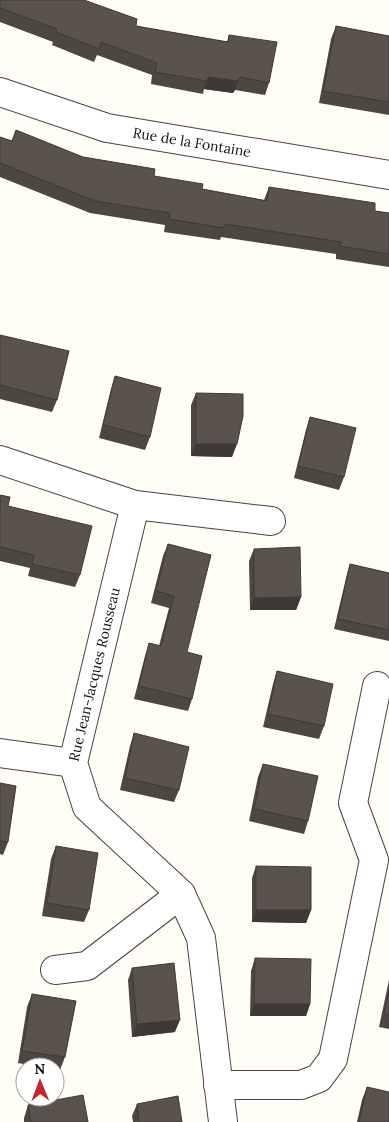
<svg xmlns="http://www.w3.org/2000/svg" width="389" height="1122" font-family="Lora,serif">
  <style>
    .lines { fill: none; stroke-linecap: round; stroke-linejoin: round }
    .street-casing { stroke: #444; stroke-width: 30 }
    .street { stroke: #fff; stroke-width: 28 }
    .wall { fill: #4d4742 }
    .shaded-wall { fill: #3f3936 }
    .building { fill: #5a524d; stroke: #3f3936 }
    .labels { text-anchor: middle; stroke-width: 5; stroke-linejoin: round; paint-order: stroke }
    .street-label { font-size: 14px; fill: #111; stroke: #fff }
  </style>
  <rect width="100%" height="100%" fill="#fffdf5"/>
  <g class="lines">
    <g class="street-casing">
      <g id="street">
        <path id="s1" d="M0,92L107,128L389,175"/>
        <path d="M0,460L135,505"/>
        <path d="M0,753L73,763"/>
        <path d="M55,970L87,966L181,894"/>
        <path d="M218,1085H301L319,1078L333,1059L374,860L353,803L377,686"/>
        <path id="s2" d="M223,1122L201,938L181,894L87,807L73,763L135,505L271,521"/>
      </g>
    </g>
    <use href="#street" class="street"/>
  </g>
  <path class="wall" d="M0,0L136,26L227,42L229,35L269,83L265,95L235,90L233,93L204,89L203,94L151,84L152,75L97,55L94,62L52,45L53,42L0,22Z
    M336,26L389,36V115L319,103L331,39Z
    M0,137L12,141L83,157L202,189L264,200L269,187L375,211L389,213V267L336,259V254L221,237L220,240L164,232L165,225L90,213L0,177Z
    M0,335L57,400L52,412L0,399Z
    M115,376L150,437L145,450L99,438L111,389Z
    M196,393L232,457L191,456V405Z
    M310,417L344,477L339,490L294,478L306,430Z
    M0,495L8,506L80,575L75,587L28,576L30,568L0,561Z
    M168,544L187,652L192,699L188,711L134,699L145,656L149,643L159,646L169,608L151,603L163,556Z
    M254,549L301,597L296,610H250L249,561Z
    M350,564L389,573V641L334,629L347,574Z
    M277,671L324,726L319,739L263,727L273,684Z
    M134,733L179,790L174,802L120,790L130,746Z
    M263,764L308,821L304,834L249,821L258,777Z
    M0,783L8,842L3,855L0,854Z
    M56,846L89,910L84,922L42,916L51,859Z
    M256,866L311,910L306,923L252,922V878Z
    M255,958L310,1004L306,1016H250L251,971Z
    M132,968L175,1032L132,1037L128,980Z
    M389,980V1029L379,1027Z
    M32,994L65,1057L60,1070L55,1069V1067H40L18,1063L27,1007Z
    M367,1087L389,1122H357L362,1100Z
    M137,1104L182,1122H133L132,1116Z
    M28,1105L88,1122H24V1118Z"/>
  <path class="shaded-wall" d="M208,77H240L235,90L233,93L204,89Z
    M196,444H237L232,457L191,456Z
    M301,597L296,610H250L254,598Z
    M256,910H311L306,923L252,922Z
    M254,1004H310L306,1016H250Z
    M180,1020L175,1032L132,1037L137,1024Z"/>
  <path class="building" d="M0,0H84L137,19L136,26L228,42L229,35L277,42L269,83L240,77L237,81L208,77L207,81L155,72L157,63L101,42L99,49L56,32L57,29L0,8Z
    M336,26L389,36V102L323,91Z
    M16,130L83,157L155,169L154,176L203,184L202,189L267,201L269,187L375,203V211L389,213V254L340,246L341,242L225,224L224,228L169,219L170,213L95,201L0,163V137L12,141Z
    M0,335L69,351L57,400L0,385Z
    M115,376L161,388L150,437L103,425Z
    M196,393L243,394V416L237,444H196Z
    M310,417L356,428L344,477L298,466Z
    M0,495L10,497L8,506L92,526L80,575L32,564L34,555L0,547Z
    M168,544L211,555L187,652L202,656L192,699L139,686L149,643L161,646L174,596L156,591Z
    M300,547L301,597L254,598V549Z
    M350,564L389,573V630L338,619Z
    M277,671L333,684L324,726L268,714Z
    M134,733L189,747L179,790L125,778Z
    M263,764L318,776L308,821L254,809Z
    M0,783L16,786L8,842L0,841Z
    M56,846L98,853L89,910L47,903Z
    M256,866L311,867V910H256Z
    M255,958L311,959L310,1004H254Z
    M174,963L180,1020L137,1024L132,968Z
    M389,989V1015L384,1014Z
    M32,994L76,1001L65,1057L22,1051Z
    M367,1087L389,1092V1122H359Z
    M83,1095L88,1122H31L28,1105Z
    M178,1096L182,1122H139L137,1104Z"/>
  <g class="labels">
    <g class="street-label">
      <text dy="5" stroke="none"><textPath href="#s1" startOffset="199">Rue de la Fontaine</textPath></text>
      <text dy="5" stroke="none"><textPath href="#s2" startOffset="499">Rue Jean-Jacques Rousseau</textPath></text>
    </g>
  </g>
  <g transform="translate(40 1082) rotate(359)"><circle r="24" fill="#ffffff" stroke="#a0a0a0"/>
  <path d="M0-4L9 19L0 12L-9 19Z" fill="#c4262e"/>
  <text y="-8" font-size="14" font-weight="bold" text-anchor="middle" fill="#111111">N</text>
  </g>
</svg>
